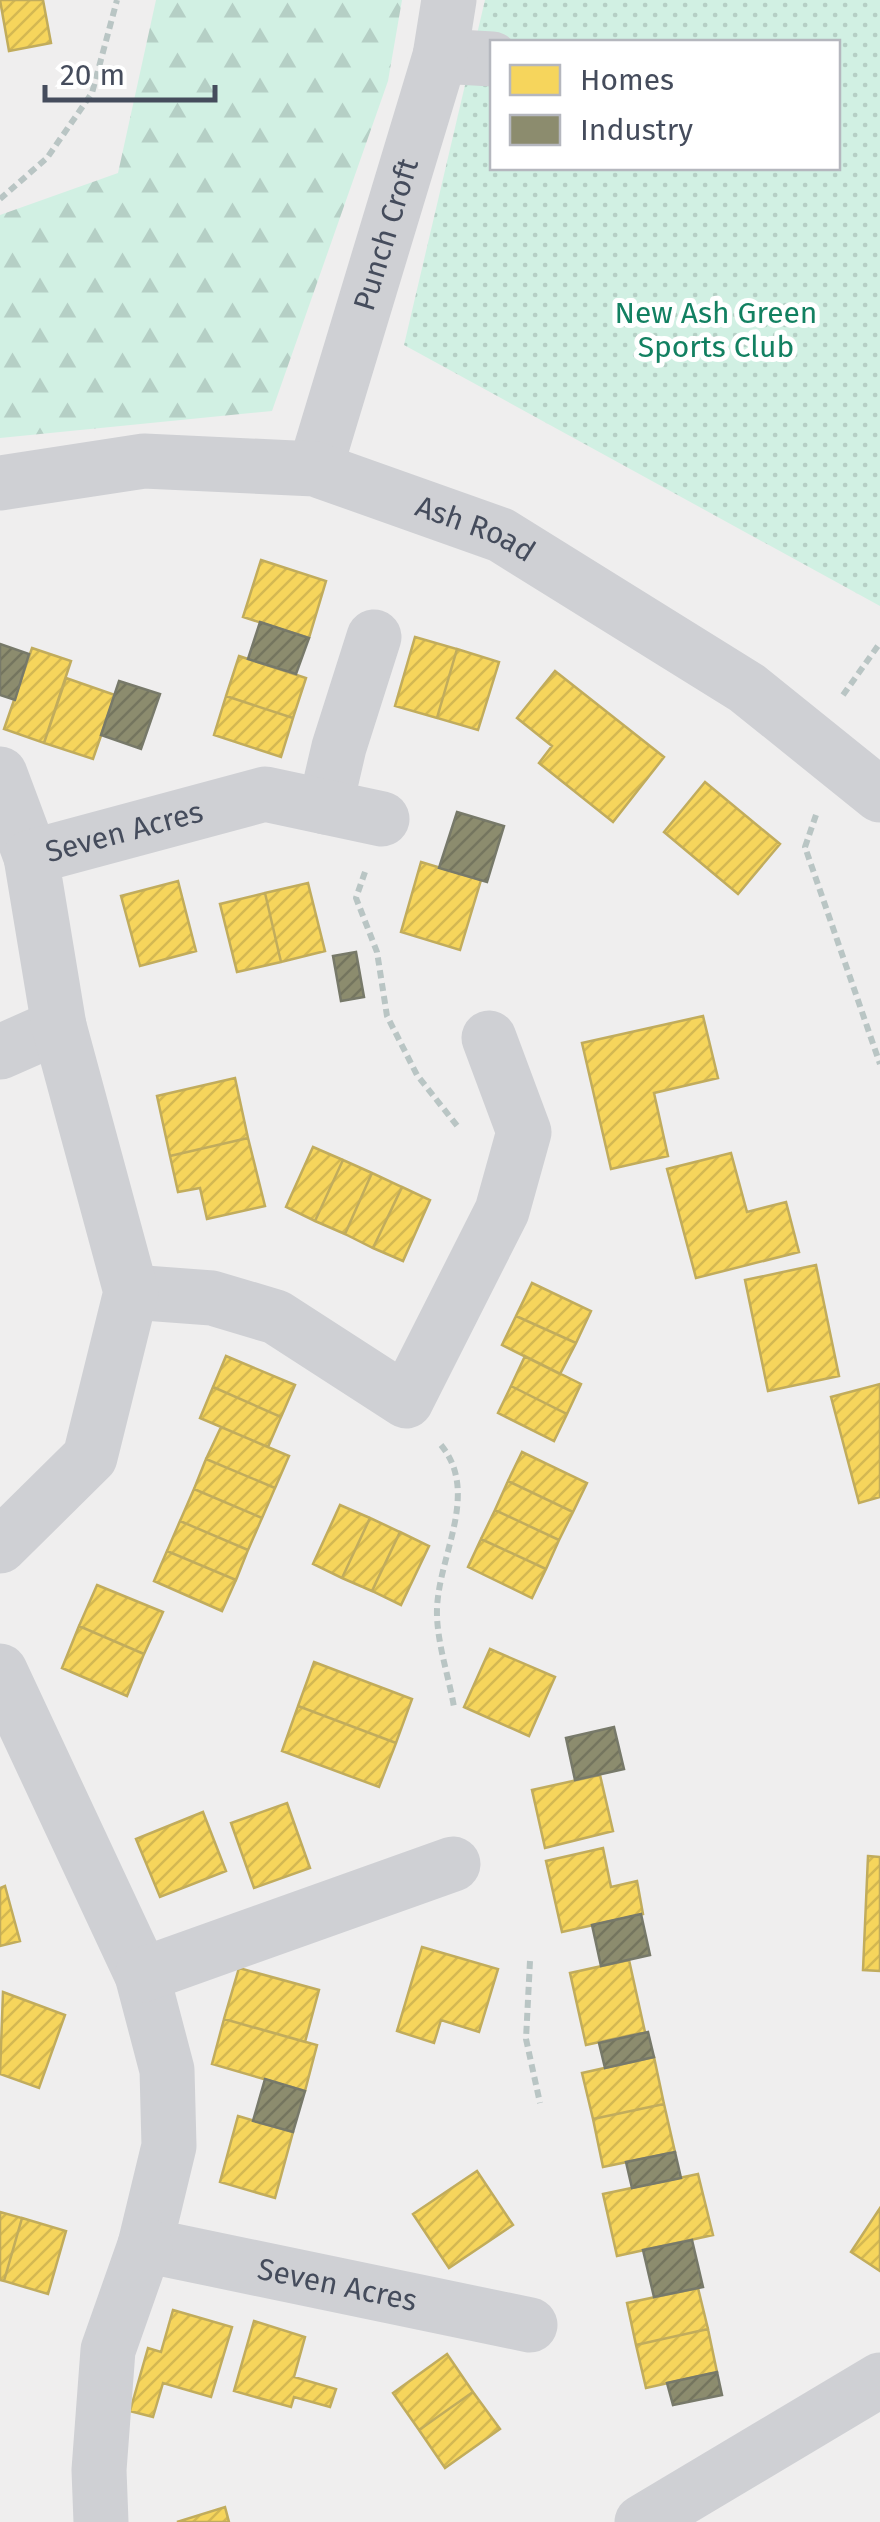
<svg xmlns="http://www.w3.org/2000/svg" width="880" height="2522" font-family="'Fira Sans',sans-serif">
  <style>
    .green { fill: url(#green-dots); fill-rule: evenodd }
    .forest { fill: url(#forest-firs) }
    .homes { fill: url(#homes-hatch); stroke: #c1ac5c; stroke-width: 2.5 }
    .industry { fill: url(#industry-hatch); stroke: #777969; stroke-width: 2.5 }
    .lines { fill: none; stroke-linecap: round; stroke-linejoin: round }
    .path { stroke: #b9c5c4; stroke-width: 6; stroke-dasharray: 8 5; stroke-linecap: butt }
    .minor { stroke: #cfd0d4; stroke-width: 55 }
    .labels { text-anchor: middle; stroke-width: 10; stroke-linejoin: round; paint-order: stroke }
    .street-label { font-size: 30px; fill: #454c5c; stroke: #fff }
    .park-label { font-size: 30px; fill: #128061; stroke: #fff }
  </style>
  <defs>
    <pattern id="green-dots" width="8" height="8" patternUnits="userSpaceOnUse" patternTransform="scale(2.5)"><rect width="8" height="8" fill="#d1f0e3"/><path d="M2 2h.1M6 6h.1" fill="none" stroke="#b5cfc5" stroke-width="1.8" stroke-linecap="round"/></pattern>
    <pattern id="forest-firs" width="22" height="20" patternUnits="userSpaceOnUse" patternTransform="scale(2.5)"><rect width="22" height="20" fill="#d1f0e3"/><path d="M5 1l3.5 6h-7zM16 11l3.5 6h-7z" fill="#b5cfc5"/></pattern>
    <pattern id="homes-hatch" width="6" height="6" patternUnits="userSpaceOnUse" patternTransform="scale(2.5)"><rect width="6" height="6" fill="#f6d55c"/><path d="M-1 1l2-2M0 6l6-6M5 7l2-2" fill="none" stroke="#d4b852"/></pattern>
    <pattern id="industry-hatch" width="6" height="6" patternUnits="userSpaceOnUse" patternTransform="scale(2.5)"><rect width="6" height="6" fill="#8c8c6e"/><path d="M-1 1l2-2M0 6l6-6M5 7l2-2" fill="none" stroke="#74755e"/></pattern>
  </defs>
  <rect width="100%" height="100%" fill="#efeeee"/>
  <path class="green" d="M485,0H880V606L404,345ZM492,42H838V168H492Z"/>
  <path class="forest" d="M156,0H402L388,81L272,411L0,438V215L118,173Z"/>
  <path class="homes" d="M0,0H43L51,43L9,51Z
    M261,560L326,581L309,638L243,617Z
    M415,637L457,649L437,718L395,706Z
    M32,648L71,661L44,743L4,729Z
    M457,649L499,662L478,730L437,718Z
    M239,656L306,678L293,718L226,696Z
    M555,671L664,757L613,822L539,763L552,746L517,718Z
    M66,678L115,695L93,759L44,743Z
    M226,696L293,718L281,757L214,735Z
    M705,782L780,844L738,894L664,832Z
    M421,862L481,880L460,950L401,932Z
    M178,881L196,951L140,966L121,896Z
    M308,883L325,951L281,962L265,893Z
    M265,893L281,962L237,972L220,904Z
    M703,1016L718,1078L654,1093L668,1156L611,1169L582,1043Z
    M235,1078L248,1138L170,1156L157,1096Z
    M248,1138L265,1206L207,1219L200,1188L178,1192L170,1156Z
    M313,1147L343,1160L315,1221L286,1207Z
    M731,1153L747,1212L786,1202L799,1252L696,1278L667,1169Z
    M343,1160L372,1173L345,1234L315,1221Z
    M372,1173L402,1187L373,1248L345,1234Z
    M402,1187L430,1200L403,1261L373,1248Z
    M816,1265L839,1376L768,1391L745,1280Z
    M532,1283L591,1311L576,1343L516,1316Z
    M516,1316L576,1343L560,1374L502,1345Z
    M226,1356L295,1385L281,1417L213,1387Z
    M525,1356L581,1384L567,1414L511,1386Z
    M880,1384V1497L859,1503L831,1397Z
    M511,1386L567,1414L554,1441L498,1413Z
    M213,1387L281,1417L268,1447L200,1418Z
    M221,1427L289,1456L275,1488L206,1459Z
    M522,1452L587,1483L573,1512L508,1481Z
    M206,1459L275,1488L262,1518L194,1489Z
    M508,1481L573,1512L559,1540L495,1510Z
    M194,1489L262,1518L248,1550L180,1521Z
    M340,1505L370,1518L342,1578L313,1564Z
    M495,1510L559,1540L546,1569L481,1539Z
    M370,1518L400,1532L372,1591L342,1578Z
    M180,1521L248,1550L236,1580L167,1551Z
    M400,1532L429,1546L401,1605L372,1591Z
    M481,1539L546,1569L532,1598L468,1567Z
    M167,1551L236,1580L222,1611L154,1581Z
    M97,1585L163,1612L144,1654L79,1626Z
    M79,1626L144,1654L127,1696L62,1668Z
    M490,1649L555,1677L529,1736L464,1707Z
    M314,1662L412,1699L396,1743L298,1706Z
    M298,1706L396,1743L379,1787L282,1751Z
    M600,1775L613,1831L545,1848L532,1790Z
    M287,1803L310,1868L254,1888L231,1823Z
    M203,1812L226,1871L160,1897L136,1839Z
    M603,1848L611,1887L637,1881L643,1914L562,1932L546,1861Z
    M868,1856L880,1857V1971L863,1970Z
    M5,1886L20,1941L0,1946V1888Z
    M422,1947L498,1969L479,2032L441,2020L434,2043L397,2031Z
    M629,1960L645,2032L586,2045L570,1973Z
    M239,1968L319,1990L305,2042L224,2019Z
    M3,1992L65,2015L39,2088L0,2074Z
    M224,2019L317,2045L305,2091L212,2064Z
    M654,2057L664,2104L593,2119L582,2073Z
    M664,2104L675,2152L603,2167L593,2119Z
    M238,2116L293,2132L275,2198L220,2182Z
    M477,2171L513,2225L449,2268L413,2214Z
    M698,2174L713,2235L617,2256L603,2194Z
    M880,2208V2271L851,2252Z
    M0,2212L22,2218L4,2281L0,2280Z
    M22,2218L66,2231L48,2294L4,2281Z
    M698,2288L708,2329L636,2345L627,2303Z
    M173,2310L232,2327L211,2397L163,2383L153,2417L130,2411L148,2348L161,2352Z
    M254,2321L305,2337L294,2377L336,2389L330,2407L294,2397L291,2407L234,2391Z
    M708,2329L717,2372L646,2388L636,2345Z
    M447,2354L473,2392L419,2430L393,2393Z
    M473,2392L500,2429L445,2468L419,2430Z
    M225,2507L229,2522H177Z"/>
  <path class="industry" d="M260,622L309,638L296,674L248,659Z
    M0,644L29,654L15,700L0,695Z
    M119,681L160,694L141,749L101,735Z
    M457,812L504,826L487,882L439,868Z
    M356,952L364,997L341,1001L333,956Z
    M614,1727L624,1769L575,1780L566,1738Z
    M641,1914L650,1955L601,1966L592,1925Z
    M648,2032L654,2057L605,2068L599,2043Z
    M265,2079L305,2091L293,2132L253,2121Z
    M675,2152L681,2178L632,2188L626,2162Z
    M692,2240L703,2287L654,2297L643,2250Z
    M717,2372L722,2395L673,2405L667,2383Z"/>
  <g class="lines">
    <path class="path" d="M0,199L47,158L92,93L117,0
      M843,695L880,643
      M816,815L805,847L880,1064
      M365,872L356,898L377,952L387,1016L417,1075L458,1127
      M441,1445C482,1495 435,1560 437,1616C438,1646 449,1678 454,1707
      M530,1961L526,2039L540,2103"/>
    <g class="minor">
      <path d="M440,56L492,59"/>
      <path id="s1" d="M315,469L440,56L449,0"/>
      <path id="s2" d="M0,483L144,461L315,469L501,535L747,688L880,795"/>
      <path d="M0,774L31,857"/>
      <path d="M325,807L339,747L374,637"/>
      <path d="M0,1052L59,1026"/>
      <path d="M131,1292L212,1298L276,1317L406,1401L502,1211L524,1132L489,1038"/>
      <path id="s3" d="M0,1546L90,1457L131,1292L59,1026L31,857L265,794L382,819"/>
      <path id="s4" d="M0,1671L142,1975L167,2070L169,2146L145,2245L530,2325"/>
      <path d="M142,1975L453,1864"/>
      <path d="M101,2522L99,2470L108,2350L145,2245"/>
      <path d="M642,2522L880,2380"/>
    </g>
  </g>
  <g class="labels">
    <g class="street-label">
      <text dy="10" stroke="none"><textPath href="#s1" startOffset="245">Punch Croft</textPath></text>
      <text dy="10" stroke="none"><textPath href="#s2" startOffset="488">Ash Road</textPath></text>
      <text dy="10" stroke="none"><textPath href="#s3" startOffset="840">Seven Acres</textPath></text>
      <text dy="10" stroke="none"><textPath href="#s4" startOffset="808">Seven Acres</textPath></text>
    </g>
    <g class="park-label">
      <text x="716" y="323">New Ash Green<tspan x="716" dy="34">Sports Club</tspan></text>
    </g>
  </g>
  <rect x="490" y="40" width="350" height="130" fill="#ffffff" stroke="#b5b7be" stroke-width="2.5"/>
  <rect x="510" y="65" width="50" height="30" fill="#f6d55c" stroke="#b5b7be" stroke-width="2.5"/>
  <text x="580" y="90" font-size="30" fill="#454c5c">Homes</text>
  <rect x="510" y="115" width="50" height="30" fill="#8c8c6e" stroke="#b5b7be" stroke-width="2.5"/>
  <text x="580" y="140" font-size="30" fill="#454c5c">Industry</text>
  <path d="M45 85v15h170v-15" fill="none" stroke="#454c5c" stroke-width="5"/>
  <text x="60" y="85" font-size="30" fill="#454c5c" stroke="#ffffff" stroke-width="8" paint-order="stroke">20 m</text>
</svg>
